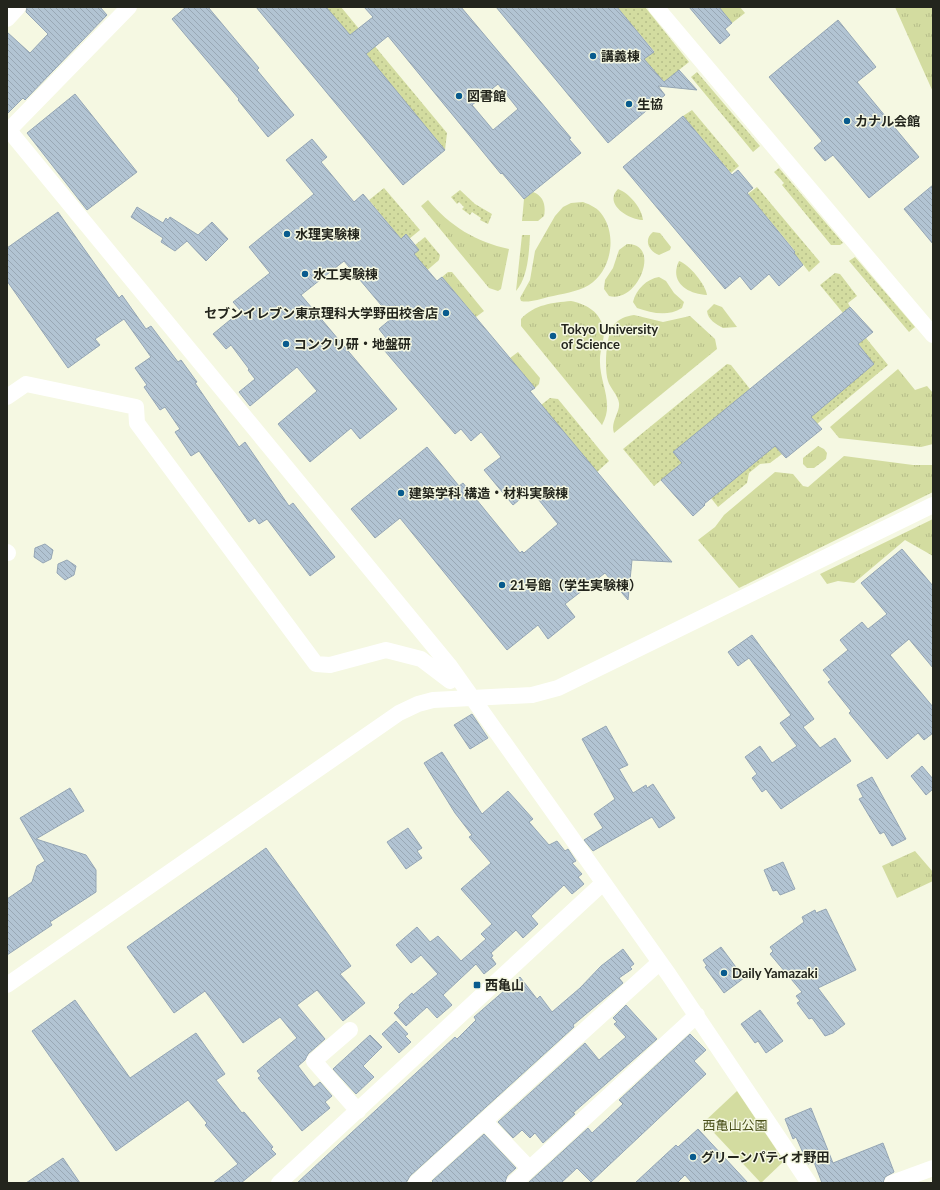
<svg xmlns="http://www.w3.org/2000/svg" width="940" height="1190" font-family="Lato,'Noto Sans JP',sans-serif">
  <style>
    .grass { fill: url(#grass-tufts) }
    .park { fill: #d3dca0 }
    .garden { fill: url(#garden-dots) }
    .building { fill: url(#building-back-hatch); stroke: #95a6b5; fill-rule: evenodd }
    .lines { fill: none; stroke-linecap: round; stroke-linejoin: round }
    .minor { stroke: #fff; stroke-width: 16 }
    .poi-dot { fill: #085b8d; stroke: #f5f8e2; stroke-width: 1.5 }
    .labels { text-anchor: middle; stroke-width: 3; stroke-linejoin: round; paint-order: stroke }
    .poi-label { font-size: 13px; font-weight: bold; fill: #23251d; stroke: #f5f8e2; text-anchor: start }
    .park-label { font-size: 13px; fill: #4c521b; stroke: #f5f8e2 }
  </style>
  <defs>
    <pattern id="grass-tufts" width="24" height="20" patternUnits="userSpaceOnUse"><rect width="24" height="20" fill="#d3dca0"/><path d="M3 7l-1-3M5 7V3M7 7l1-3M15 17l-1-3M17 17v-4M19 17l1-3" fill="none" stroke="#b5bd89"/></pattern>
    <pattern id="garden-dots" width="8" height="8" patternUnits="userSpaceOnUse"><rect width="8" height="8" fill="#d3dca0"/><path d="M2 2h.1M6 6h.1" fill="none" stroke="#b5bd89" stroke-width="1.8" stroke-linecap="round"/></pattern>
    <pattern id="building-back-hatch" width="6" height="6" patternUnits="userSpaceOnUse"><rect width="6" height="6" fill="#b2c4d3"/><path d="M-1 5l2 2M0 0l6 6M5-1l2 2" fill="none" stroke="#99a8b5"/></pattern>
  </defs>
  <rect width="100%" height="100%" fill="#f5f8e2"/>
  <path class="grass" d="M719,7H740L745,13L732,23Z
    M895,7H933V92Z
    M618,189C629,193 642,208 643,220C629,220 603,204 618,189Z
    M533,192C544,196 546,206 544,216L538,221H522L524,199Z
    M428,200C450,226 476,242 509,249L501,289L498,291L489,288L421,206Z
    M583,202C591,205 598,208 603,216C617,237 611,271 589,285C577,292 562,294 548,297C540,299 529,303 521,301L520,298L530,280L535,251L555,216L563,207L571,203Z
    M653,232L660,233L671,247L670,250L659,255C649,251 643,240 653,232Z
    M522,235H530C529,253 528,277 516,291Z
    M627,244C662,243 638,304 609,296L604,289L605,280L613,268L619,250Z
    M679,261C689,264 706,285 707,295C687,294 669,282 679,261Z
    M448,272H452L484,311L476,317L442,277Z
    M659,277L666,281L674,293L684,302L682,308C667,317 652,313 637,308L633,302C636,289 647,279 659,277Z
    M571,301C585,304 598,310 603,326C606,337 600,349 600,359C599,383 615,403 602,425L521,326V319C535,304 552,303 571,301Z
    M714,304L722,307L737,327L723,328C716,324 708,320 707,311Z
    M634,315L663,322L690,316L715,339L717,349L614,433C610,422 620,413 619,403C618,395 610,388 608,381C604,369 606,336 613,326C618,319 626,316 634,315Z
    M518,352L540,378L539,384L535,388L510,358Z
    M898,369L915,390L927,386L933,393V444L921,447L839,438L830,427Z
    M818,446L824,449L827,453L826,459L814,468H807L803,464V458Z
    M844,456L913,465H933V492L739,588L698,540L715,527L724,515L775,472L793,474L803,486L808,487Z
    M933,519V556L905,540L854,583L838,581L827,584L820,574Z
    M915,851L933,872V881L897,898L882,866Z"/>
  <path class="park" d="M737,1091L784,1161L761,1183L704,1122Z"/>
  <path class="garden" d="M326,7H341L360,30L356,34L354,32L350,35Z
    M617,7H645L689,62L664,82L644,59L654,51Z
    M373,44L447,133L445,150L366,54L370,51L368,48Z
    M697,72L760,146L753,152L691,77Z
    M692,110L739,166L731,173L683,116Z
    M779,168L843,243L840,245H831L782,185L784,183L774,172Z
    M757,187L820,262L809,272L794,253L795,251L748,194Z
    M384,188L420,230L409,239L406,235L401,239L369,200Z
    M460,190L475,204L492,214L488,224L480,220L481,218L472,212L470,215L462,209L464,207L459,202L457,204L451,197Z
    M425,237L440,255L439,260L409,286L415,245Z
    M855,257L915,327L909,332L849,261Z
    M835,273L840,274L857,296L848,303L850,307L843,313L820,285Z
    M866,338L888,365L817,424L811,417L874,364L858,344Z
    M727,364L731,365L750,389L674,452L682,463L654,486L623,449Z
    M550,398L558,399L609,461L597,472L541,405Z
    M775,446L782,454L770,463L760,464L749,473L747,483L718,507L711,498Z"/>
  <path class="building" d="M27,7H100L107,15L25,100L23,98L7,114V32L30,53L48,34L26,12Z
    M186,7H208L259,68L257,70L294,115L268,137L238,100L239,99L172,19Z
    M256,7H326L350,35L373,17L364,7H461L571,138L569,139L581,153L524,199L502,173L501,174L388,36L366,54L445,150L403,185ZM498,84L518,109L493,130L472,105Z
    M496,7H617L654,52L644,59L664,82L679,70L697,90L658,86L665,95L608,143Z
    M689,7H719L732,23L725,29L730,35L720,44Z
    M838,20L876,67L857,82L919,157L869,198L833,155L825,161L814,148L822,141L769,77Z
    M75,94L137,172L87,210L27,133Z
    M683,116L732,175L738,170L753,188L747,193L795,252L794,253L803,265L779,286L769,274L751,290L740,276L725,289L623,167Z
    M312,139L327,157L321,162L354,202L363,194L401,239L406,234L419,250L414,254L437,281L442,277L535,388L530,391L672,562L632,560L628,600L605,573L565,604L575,617L548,639L538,625L507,650L400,518L375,538L351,509L427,447L459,486L463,483L520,553L522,551L524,553L558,524L531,490L513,505L484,470L501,457L481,432L471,441L461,429L455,434L379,344L386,338L379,329L392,318L344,261L301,295L397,409L360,439L351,428L310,462L278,424L317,391L297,367L250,406L239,392L255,379L248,370L249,369L231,345L226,349L213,334L241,311L233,302L270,273L249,247L314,194L286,160Z
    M933,185V244L904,209Z
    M137,207L163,223L166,218L168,220L170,217L198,235L212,222L228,239L206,261L187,241L175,251L161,242L163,238L131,217Z
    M58,212L119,298L122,295L146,329L151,326L178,362L181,360L197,382L195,383L239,447L245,442L289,506L293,503L335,557L310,576L267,519L259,524L255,518L249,522L199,451L191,456L175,432L180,429L165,407L160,410L144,387L147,385L135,368L151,357L124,319L95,339L100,345L68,368L7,281V248Z
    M850,307L873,332L858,344L874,364L811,417L822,429L786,458L775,446L704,504L705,505L693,516L661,480L682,463L673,452Z
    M45,544L53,550L51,559L43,563L34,557L35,548Z
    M902,549L933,586V668L909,639L890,655L933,707V733L924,740L918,733L887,759L849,713L851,711L828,682L831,680L823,670L848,650L840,640L862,622L868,629L887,614L861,583Z
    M67,560L76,566L74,575L65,580L57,573L58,564Z
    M752,635L814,719L803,727L820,748L835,738L851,761L781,809L766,789L762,792L752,778L757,774L745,757L760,746L772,763L797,746L780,723L791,715L749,658L738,666L728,652Z
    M472,714L488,738L470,749L454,725Z
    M606,726L628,765L619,769L633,793L646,785L647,788L653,784L675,818L659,828L652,817L593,851L584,840L603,828L594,814L615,799L582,739Z
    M442,752L482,814L508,791L533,819L529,822L549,845L557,841L565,851L568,849L576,861L572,863L582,874L578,877L584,884L572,894L564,885L531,916L538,924L523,938L516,930L491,953L493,956L491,957L496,964L484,974L476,964L443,995L452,1005L437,1018L427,1007L406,1026L394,1013L400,1007L399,1005L412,993L413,995L438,974L421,955L411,963L396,945L417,927L430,942L438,936L461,961L486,939L481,934L492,924L461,889L491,863L469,837L472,835L455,813L424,763Z
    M922,766L933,779V789L926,795L911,776Z
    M872,777L906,839L892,846L884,832L880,834L859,799L863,797L857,785Z
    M70,788L84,811L36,839L86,855L96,870V892L50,922L52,925L7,955V899L32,882L37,866L45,861L20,818Z
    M408,828L422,848L417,851L422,858L406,869L387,842Z
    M266,848L351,966L340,974L365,1003L343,1021L317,990L297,1005L325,1039L308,1054L305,1060L298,1066L314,1087L320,1082L332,1096L325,1102L330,1108L302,1131L258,1078L261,1076L257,1071L297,1038L280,1017L243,1043L205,991L174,1013L127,947Z
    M783,862L795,889L780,895L777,890L773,891L764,870Z
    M826,909L856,970L818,988L845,1024L833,1033L825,1036L812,1018L809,1019L797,1003L800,1001L796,996L802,992L770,954L773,951L770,947L804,922L802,917L815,910L816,913Z
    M721,947L744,978L724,993L705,967L707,966L703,960Z
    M623,949L634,964L630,967L632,969L619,978L623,983L573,1025L574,1027L410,1176L406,1183H297L455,1037L457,1039L476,1020L474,1017L520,977L537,999L540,996L552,1012L580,988L601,966Z
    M75,1000L130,1078L196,1033L225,1074L216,1080L242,1113L244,1112L273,1147L271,1149L276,1154L241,1183H213L238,1164L205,1125L207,1123L188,1100L116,1151L32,1031Z
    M626,1005L657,1039L573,1113L575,1114L543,1143L535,1133L530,1138L522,1130L513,1138L498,1122L585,1043L599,1060L626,1037L614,1024L617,1022L613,1018Z
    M760,1010L783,1041L766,1053L758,1041L755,1043L741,1024Z
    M396,1021L408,1034L405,1036L411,1042L399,1053L382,1034Z
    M690,1034L706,1050L694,1061L706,1074L591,1182L577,1168L561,1183H528L588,1128L592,1133L623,1104L619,1100Z
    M370,1035L382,1047L363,1066L374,1077L356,1094L333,1069Z
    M811,1108L833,1163L883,1143L894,1172L885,1177L883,1183H822L814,1162L808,1164L796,1137L793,1139L785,1119Z
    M698,1129L748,1183H692L685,1175L677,1183H635L676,1145L678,1147Z
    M484,1134L516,1168L507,1176L505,1183H434L432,1181Z
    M63,1158L80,1183H26Z"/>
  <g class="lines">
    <path class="minor" d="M656,7L933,335
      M7,19L18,7
      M7,128L449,665L669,975L809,1183
      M7,132L129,7
      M7,397L26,384L136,407L137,423L316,664L330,665L386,650L421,659L450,681
      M7,552L8,553
      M7,985L399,713L418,704L433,700L532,695L558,688L933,505
      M350,1030L314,1061L358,1111
      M484,1121L529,1168
      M279,1183L603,883
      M416,1183L660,962
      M514,1183L697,1015
      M892,1183L933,1168"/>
  </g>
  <g class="poi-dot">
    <circle cx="593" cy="56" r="4"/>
    <circle cx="459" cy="96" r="4"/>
    <circle cx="629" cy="104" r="4"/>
    <circle cx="847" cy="121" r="4"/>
    <circle cx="287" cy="234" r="4"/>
    <circle cx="305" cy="274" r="4"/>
    <circle cx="446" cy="313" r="4"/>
    <circle cx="553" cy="336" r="4"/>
    <circle cx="286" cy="344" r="4"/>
    <circle cx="401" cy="493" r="4"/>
    <circle cx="502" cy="585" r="4"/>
    <circle cx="724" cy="973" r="4"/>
    <rect x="473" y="981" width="8" height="8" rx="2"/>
    <circle cx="693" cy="1157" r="4"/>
  </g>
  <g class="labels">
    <g class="poi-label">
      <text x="601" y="61">講義棟</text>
      <text x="467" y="101">図書館</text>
      <text x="637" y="109">生協</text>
      <text x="855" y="126">カナル会館</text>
      <text x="295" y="239">水理実験棟</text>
      <text x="313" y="279">水工実験棟</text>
      <text x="438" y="318" text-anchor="end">セブンイレブン東京理科大学野田校舎店</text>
      <text x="561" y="334">Tokyo University<tspan x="561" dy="15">of Science</tspan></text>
      <text x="294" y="349">コンクリ研・地盤研</text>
      <text x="409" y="498">建築学科 構造・材料実験棟</text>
      <text x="510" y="590">21号館（学生実験棟）</text>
      <text x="732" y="978">Daily Yamazaki</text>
      <text x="485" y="990">西亀山</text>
      <text x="701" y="1162">グリーンパティオ野田</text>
    </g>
    <g class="park-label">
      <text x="735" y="1130">西亀山公園</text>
    </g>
  </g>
  <rect width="940" height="1190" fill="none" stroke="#23251d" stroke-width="16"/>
</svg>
